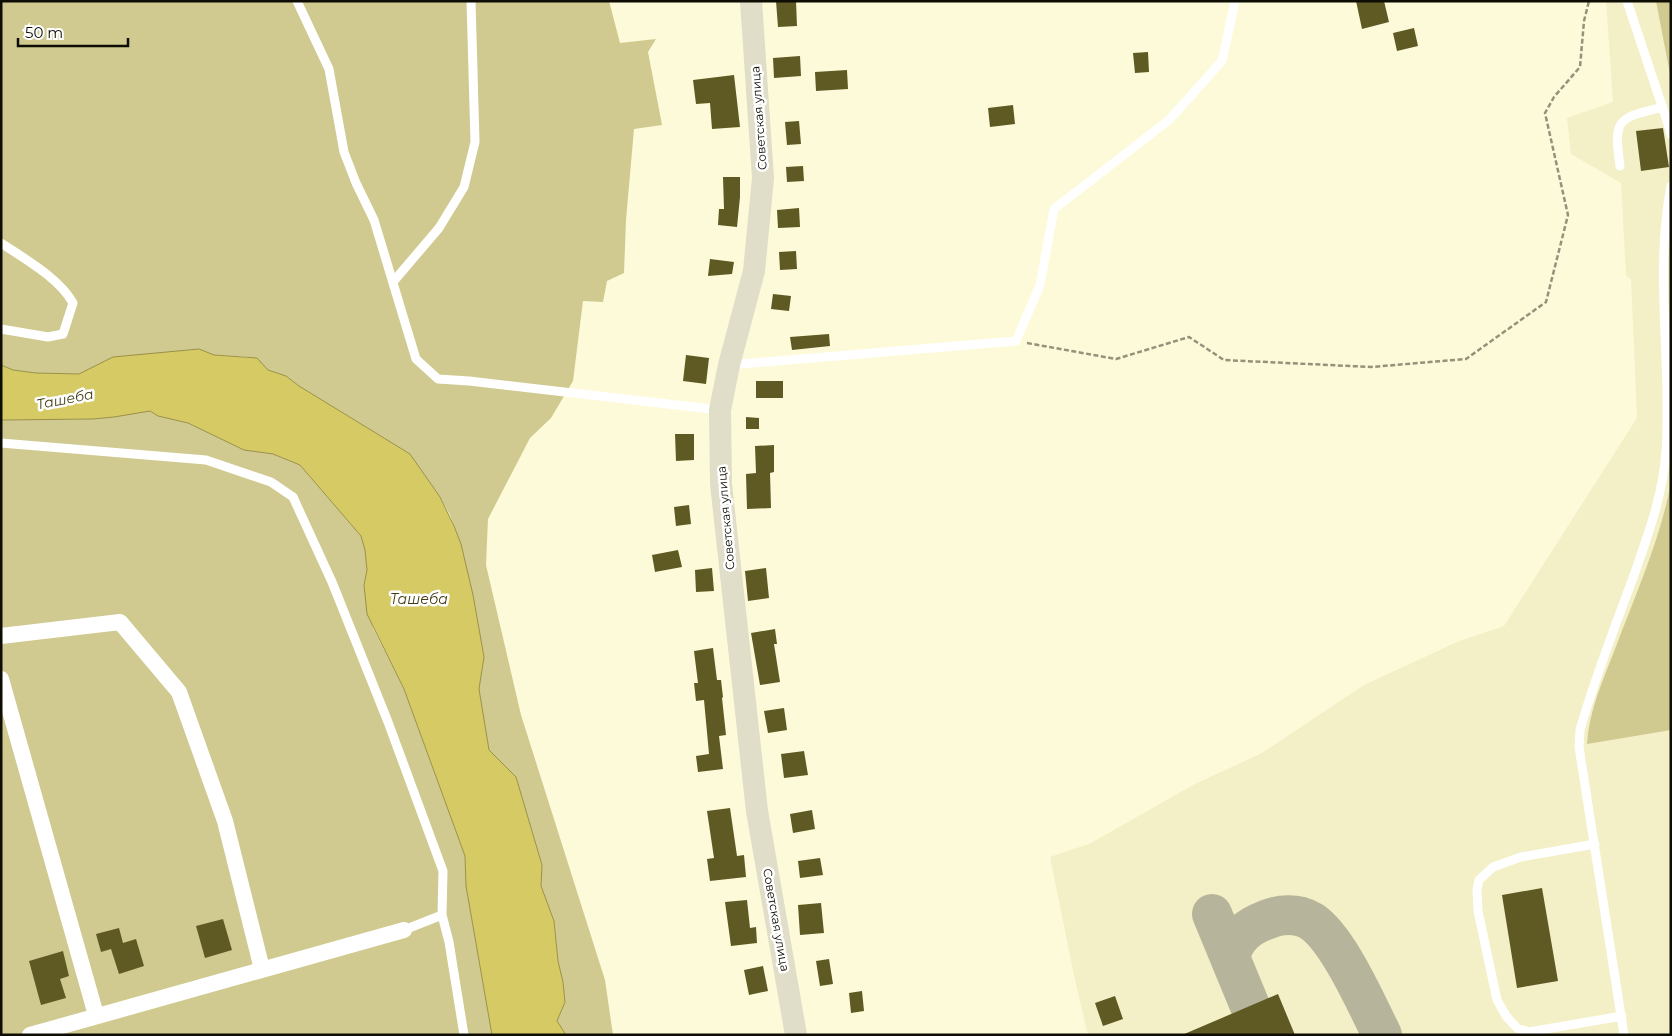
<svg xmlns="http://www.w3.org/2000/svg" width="1672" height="1036" font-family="Montserrat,sans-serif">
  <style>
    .built { fill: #f3efc7 }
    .green { fill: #d0ca90 }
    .water { fill: #d6ca65; stroke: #9a9148 }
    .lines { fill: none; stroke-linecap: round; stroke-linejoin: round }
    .taxiway { stroke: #b6b49a; stroke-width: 40 }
    .building { fill: #5f5923 }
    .path { stroke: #94927b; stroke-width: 2.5; stroke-dasharray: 5 2.5; stroke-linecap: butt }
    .lane { stroke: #fff; stroke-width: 9 }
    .street { stroke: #fff; stroke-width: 16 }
    .secondary { stroke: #e0ddc8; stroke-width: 22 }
    .labels { text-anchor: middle; stroke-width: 5; stroke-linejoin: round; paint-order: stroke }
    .street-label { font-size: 12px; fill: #0e0d04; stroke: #fff }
    .water-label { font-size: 14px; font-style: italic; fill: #413c11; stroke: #fff }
  </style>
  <rect width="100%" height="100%" fill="#fdfad9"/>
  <path class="built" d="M1606,1H1671V1035H1088L1075,980L1050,857L1089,844L1195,784L1262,753L1364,685L1457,642L1504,626L1637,418L1631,279L1626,276L1621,183L1571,154L1567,118L1613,102Z"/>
  <path class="green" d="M1,1H609L620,43L656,39L648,52L662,125L634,129L626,220L624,273L607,281L603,302L583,301L573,381L551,418L530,438L488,519L486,565L521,715L605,980L613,1035H566L557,1021L565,1002L563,982L558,961L554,921L541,886L542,865L516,777L489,750L479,689L484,657L473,595L461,544L450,515L440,497L410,454L299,386L286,376L268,370L249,357L214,355L198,349L167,353L93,368L79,374L36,373L13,370L1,365Z
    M1656,1H1671V79Z
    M140,411H150L159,416L188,423L244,450L273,454L300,465L361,536L365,550L367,570L364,585L373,628L404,689L465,856L466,886L492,1035H1V420L93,419L114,417Z
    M1671,482V730L1587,744C1589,711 1603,680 1615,649C1635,596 1661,538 1671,482Z"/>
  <path class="water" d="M199,349L214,355L257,358L268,370L286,376L299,386L410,454L440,497L454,526L461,544L473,595L484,657L479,689L489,750L516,777L542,865L541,886L554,921L558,961L563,982L565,1002L557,1021L566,1035H492L466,886L465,856L404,689L367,614L364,585L367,570L365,550L361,536L300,465L273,454L244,450L188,423L158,416L150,411L114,417L93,419L1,420V365L13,370L36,373L79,374L113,357Z"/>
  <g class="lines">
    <path class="taxiway" d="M1212,914L1250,1006
      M1230,956C1236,937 1247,927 1266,920C1280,914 1297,913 1311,921C1338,938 1367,1005 1382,1035"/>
  </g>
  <path class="building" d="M776,1H796L797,26L778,27Z
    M1356,1H1384L1389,22L1362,29Z
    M1414,28L1418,46L1397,51L1393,33Z
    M1148,52L1149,72L1135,73L1133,53Z
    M800,56L801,76L774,78L773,58Z
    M847,70L848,89L816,91L815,72Z
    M734,75L740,127L712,129L710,103L696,104L693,80Z
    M1013,105L1015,124L990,127L988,108Z
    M799,121L801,144L787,145L785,122Z
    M1663,128L1669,167L1641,171L1636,131Z
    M803,166L804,181L787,182L786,167Z
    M723,177H740V197L737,227L718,225L719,209H724Z
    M799,208L800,227L778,228L777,210Z
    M796,251L797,269L780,270L779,252Z
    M710,259L734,262L732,274L708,276Z
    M773,294L791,296L789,311L771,309Z
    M829,334L830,346L792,350L790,337Z
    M686,355L709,358L706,384L683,381Z
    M756,381H783V398H756Z
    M746,417L759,418V429H746Z
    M675,434H694V460L676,461Z
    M774,445V472L770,473L771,508L747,509L746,474L756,473L755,446Z
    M689,505L691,524L676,526L674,507Z
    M678,550L682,567L655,572L652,555Z
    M712,568L714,591L696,592L695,570Z
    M766,568L769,598L748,601L745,571Z
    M775,629L777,644H774L780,682L760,685L751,633Z
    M713,648L717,680H721L723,697L722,698L726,735L719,736L723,769L698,772L696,756L709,754L704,700L696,701L694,683H698L694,651Z
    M784,708L787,730L768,733L764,711Z
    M804,751L808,775L784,778L781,754Z
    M730,808L737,856L744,855L746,877L710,881L707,859L714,858L707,811Z
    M812,810L815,829L793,833L790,814Z
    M820,858L823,875L800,878L798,861Z
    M1542,888L1558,981L1517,988L1502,895Z
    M747,900L750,928L756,927L757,943L731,946L725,902Z
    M821,903L824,933L800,935L798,905Z
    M223,919L232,950L205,958L196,926Z
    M119,928L123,943L136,939L144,966L119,974L111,949L101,952L96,934Z
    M63,951L69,976L60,979L66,998L41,1005L29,961Z
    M829,959L833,984L820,986L816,961Z
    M763,966L768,991L749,995L744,970Z
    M862,991L864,1011L851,1013L849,993Z
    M1278,994L1295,1035H1182Z
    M1115,996L1123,1019L1103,1026L1095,1003Z"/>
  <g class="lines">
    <path class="path" d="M1027,343L1116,359L1189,337L1224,360L1371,367L1466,359L1546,302L1568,215L1545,113L1554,97L1580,67L1584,21L1589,1"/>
    <path class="lane" d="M297,1L329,69L344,152L356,183L374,220L416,359L438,379L469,381L720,410
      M1627,1L1669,127L1671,135
      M1620,166C1613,118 1618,118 1663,107
      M1,243C25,259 59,278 73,303L63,334L48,337L1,329
      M393,282L439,228L464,187L475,142L471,1
      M729,365L1016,341L1040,285L1054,209L1169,120L1222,61L1235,1
      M1,443L206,460L271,482L293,497L332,582L388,722L443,871L442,915L404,930
      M1595,844L1521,857L1493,867L1479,880L1477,890L1478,911L1497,1000L1506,1016L1517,1028L1529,1032L1622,1016
      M442,915L449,942L464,1035
      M1624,1035L1579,747L1580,730C1595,677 1615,627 1634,575C1648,535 1663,495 1666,451C1672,363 1654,273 1671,186"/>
    <path class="street" d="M1,636L120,622L179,692L225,821L262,969
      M1,679L96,1015
      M30,1035L404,930"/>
    <path class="secondary" d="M751,1L763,178L754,271L729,365L720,410L721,484L757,811L796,1035"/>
  </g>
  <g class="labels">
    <g class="street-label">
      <text transform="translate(759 118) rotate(-94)" y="4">Советская улица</text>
      <text transform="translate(726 518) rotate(-95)" y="4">Советская улица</text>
      <text transform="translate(776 920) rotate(80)" y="4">Советская улица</text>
    </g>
    <g class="water-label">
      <text transform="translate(65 399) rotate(-11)" y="5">Ташеба</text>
      <text x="419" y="604">Ташеба</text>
    </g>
  </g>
  <rect width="1672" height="1036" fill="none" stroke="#0e0d04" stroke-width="5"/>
  <path d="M18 38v8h110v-8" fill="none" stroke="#0e0d04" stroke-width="2.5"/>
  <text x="25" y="38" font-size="15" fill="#0e0d04" stroke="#ffffff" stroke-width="4" paint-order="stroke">50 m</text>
</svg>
